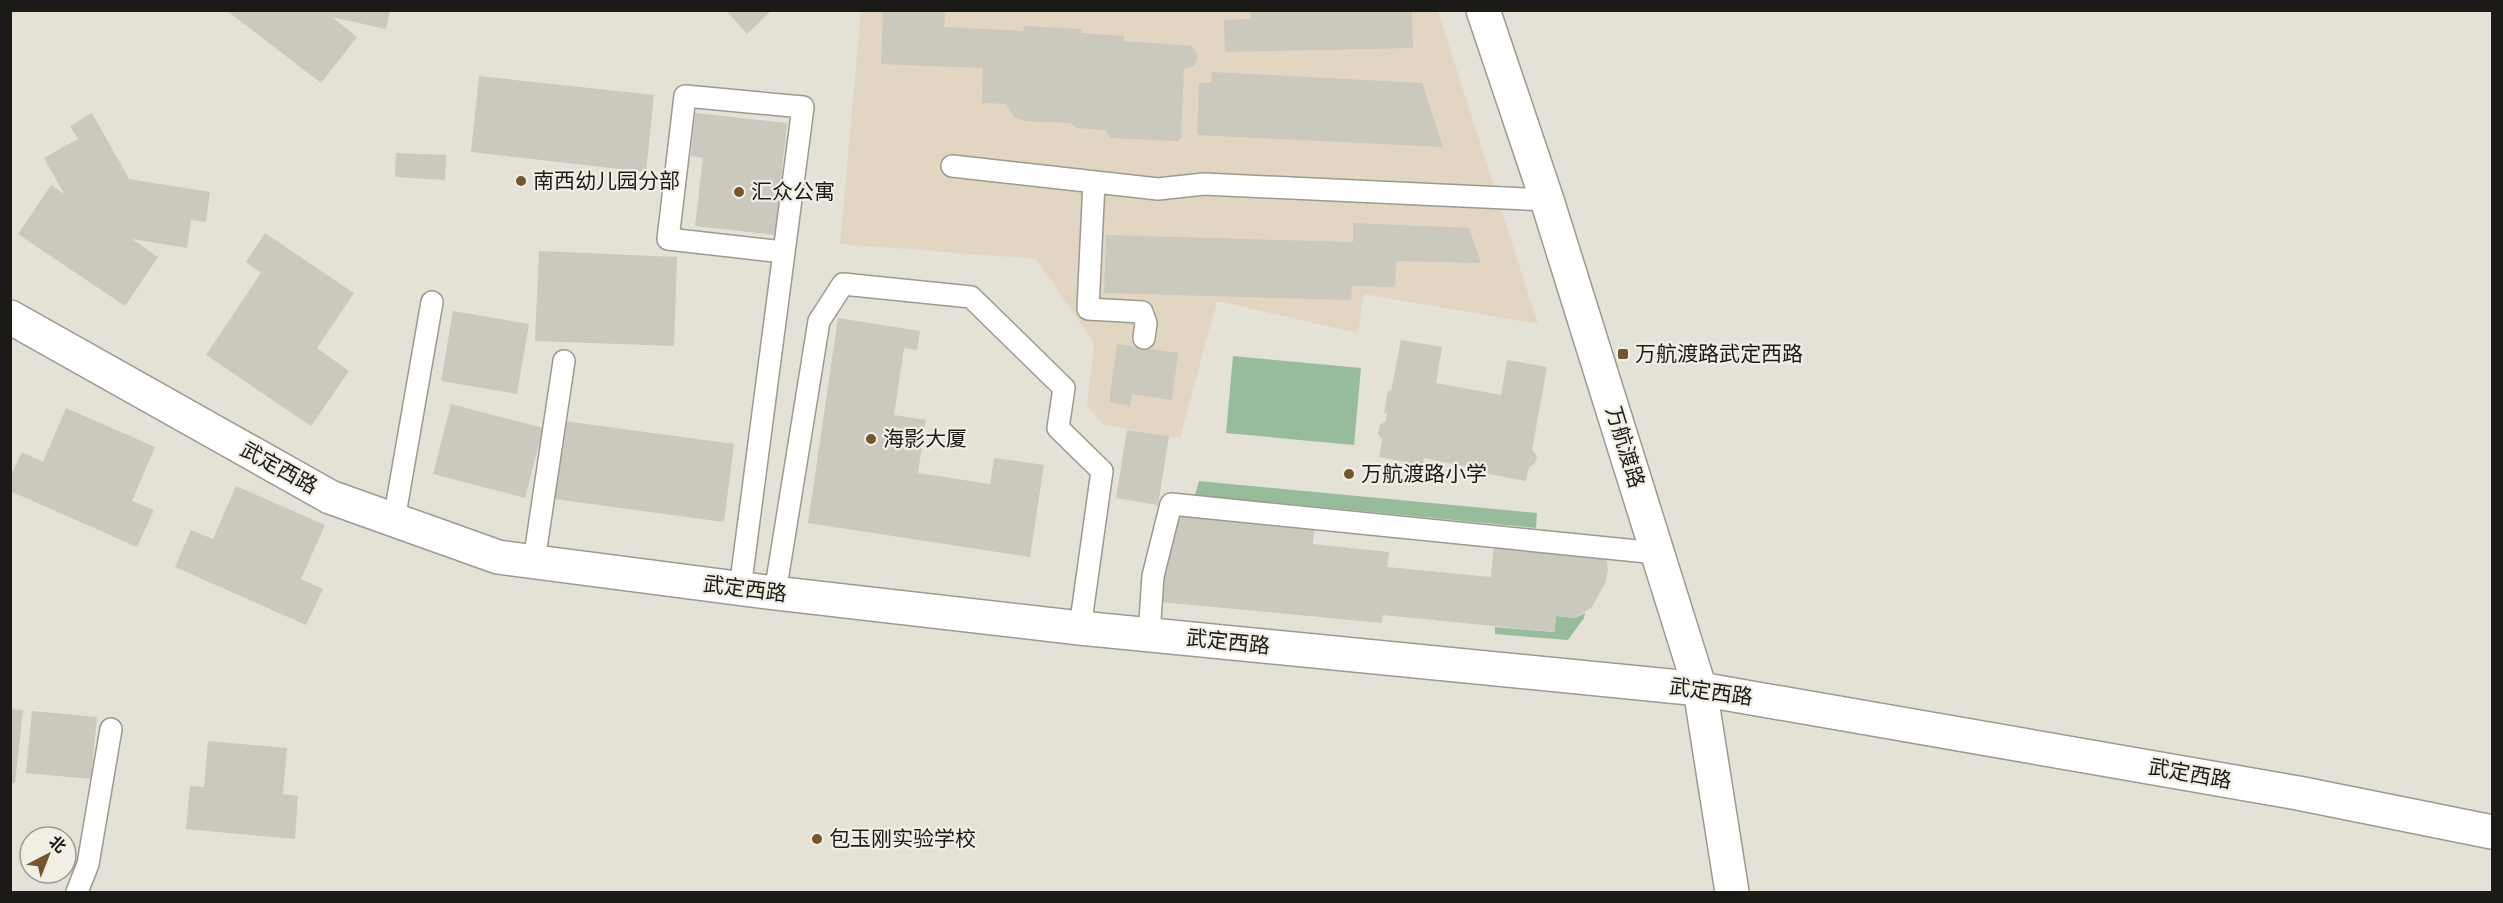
<svg xmlns="http://www.w3.org/2000/svg" width="2503" height="903" font-family="'Fira Sans Condensed','Noto Sans SC',sans-serif">
  <style>
    .commercial { fill: #e2d6c2 }
    .green { fill: #97bc9c }
    .building { fill: #cbc8bd }
    .lines { fill: none; stroke-linecap: round; stroke-linejoin: round }
    .service-casing { stroke: #9c998f; stroke-width: 24 }
    .minor-casing { stroke: #9c998f; stroke-width: 36 }
    .tertiary-casing { stroke: #9c998f; stroke-width: 36 }
    .service { stroke: #fff; stroke-width: 21 }
    .minor { stroke: #fff; stroke-width: 33 }
    .tertiary { stroke: #fff; stroke-width: 33 }
    .poi-dot { fill: #75552b; stroke: #f1efe4; stroke-width: 2 }
    .labels { text-anchor: middle; stroke-width: 4.5; stroke-linejoin: round; paint-order: stroke }
    .poi-label { font-size: 21px; fill: #1b1a16; stroke: #f1efe4; text-anchor: start }
    .street-label { font-size: 21px; fill: #1b1a16; stroke: #f1efe4 }
  </style>
  <rect width="100%" height="100%" fill="#e4e2d7"/>
  <path class="commercial" d="M861,11H1438L1538,324L1364,294L1358,333L1217,301L1180,438L1103,425L1087,405L1094,343L1036,259L840,244Z"/>
  <path class="green" d="M1233,356L1361,368L1354,445L1226,433Z
    M1199,481L1537,513L1536,528L1195,495Z
    M1585,613L1584,618L1568,640L1495,634V627L1554,632L1556,616L1575,618Z"/>
  <path class="building" d="M226,10H390L386,29L332,17L357,37L321,83Z
    M726,10H772L747,34Z
    M883,10L945,12L944,27L1023,31L1024,26L1081,29V33L1124,36V41L1192,46L1198,56L1194,66L1184,69L1181,138L1178,141L1110,138L1106,130L1077,128L1070,123L1024,121L1014,117L1006,104L982,103L983,68L881,64Z
    M1251,10H1412L1413,48L1225,52L1224,20L1251,19Z
    M1212,72L1422,83L1443,147L1197,135L1199,83H1211Z
    M479,76L654,95L646,172L471,152Z
    M92,113L129,179L210,192L206,222L191,220L187,248L132,239L158,257L125,306L18,234L51,185L64,194L44,158L78,139L70,126Z
    M695,113L787,123L775,235L695,226L703,158L691,156Z
    M396,153L446,155L445,180L395,177Z
    M1353,223L1469,228L1481,263L1396,261L1395,287L1352,286L1351,300L1104,293L1106,235L1353,242Z
    M265,233L354,293L317,348L349,371L311,426L206,355L261,273L246,262Z
    M539,251L677,257L674,346L535,341Z
    M453,311L529,324L517,394L441,381Z
    M838,318L920,331L917,350L904,348L894,415L926,420L918,473L990,484L994,458L1044,465L1030,557L808,523Z
    M1401,340L1442,347L1436,383L1501,395L1507,360L1547,367L1532,450L1537,456L1535,463L1529,467L1526,481L1478,472V469L1424,458L1422,465L1379,457L1382,440L1378,433L1380,425L1386,421L1387,413H1384L1388,390L1391,391Z
    M1117,344L1178,353L1172,400L1132,394L1130,406L1109,402Z
    M451,404L543,428L525,498L433,474Z
    M66,408L155,447L132,501L154,510L137,547L10,491V477L22,452L43,462Z
    M564,421L734,444L724,522L554,499Z
    M1127,430L1169,436L1158,505L1116,498Z
    M236,486L325,525L301,579L323,589L306,625L175,567L191,530L213,539Z
    M1178,512L1315,525L1313,544L1389,552L1387,567L1491,577L1494,544L1606,555L1608,570L1605,583L1592,607L1575,618L1556,616L1555,632L1383,615L1382,623L1161,602L1163,570Z
    M10,709L23,710L15,783H10Z
    M32,711L97,717L91,779L26,773Z
    M208,741L287,748L283,794L298,796L295,839L186,829L190,786L204,787Z"/>
  <g class="lines">
    <g class="service-casing">
      <path id="service" d="M952,166L1158,189L1204,184L1547,200
        M1094,182L1088,309L1142,312L1146,323L1144,338
        M394,520L432,302
        M534,561L564,361
        M740,589L803,107L685,96L668,239L783,252
        M775,593L819,321L843,284L971,297L1064,388L1058,428L1102,471L1080,628
        M1149,635L1153,576L1171,504L1657,553
        M77,892L88,864L111,729"/>
    </g>
    <g class="minor-casing">
      <path id="minor" d="M10,317L330,497L498,557L775,593L1080,628L1700,689L2298,793L2492,832"/>
    </g>
    <g class="tertiary-casing">
      <path id="tertiary" d="M1483,10L1547,200L1700,689L1732,892"/>
    </g>
    <use href="#service" class="service"/>
    <use href="#minor" class="minor"/>
    <use href="#tertiary" class="tertiary"/>
  </g>
  <g class="poi-dot">
    <circle cx="521" cy="181" r="6"/>
    <circle cx="739" cy="192" r="6"/>
    <rect x="1617" y="348" width="12" height="12" rx="3"/>
    <circle cx="871" cy="439" r="6"/>
    <circle cx="1349" cy="474" r="6"/>
    <circle cx="817" cy="839" r="6"/>
  </g>
  <g class="labels">
    <g class="poi-label">
      <text x="533" y="188">南西幼儿园分部</text>
      <text x="751" y="199">汇众公寓</text>
      <text x="1635" y="361">万航渡路武定西路</text>
      <text x="883" y="446">海影大厦</text>
      <text x="1361" y="481">万航渡路小学</text>
      <text x="829" y="846">包玉刚实验学校</text>
    </g>
    <g class="street-label">
      <text transform="translate(1625 447) rotate(73)" y="7">万航渡路</text>
      <text transform="translate(279 468) rotate(29)" y="7">武定西路</text>
      <text transform="translate(745 589) rotate(7)" y="7">武定西路</text>
      <text transform="translate(1228 642) rotate(6)" y="7">武定西路</text>
      <text transform="translate(1711 692) rotate(8)" y="7">武定西路</text>
      <text transform="translate(2190 774) rotate(10)" y="7">武定西路</text>
    </g>
  </g>
  <rect width="2503" height="903" fill="none" stroke="#1b1a16" stroke-width="24"/>
  <g transform="translate(48 855) rotate(42)"><circle r="28" fill="#f1efe4" stroke="#9b9a92" stroke-width="1.5"/>
  <path d="M0-4.5L10 22L0 15L-10 22Z" fill="#75552b"/>
  <text y="-9" font-size="16" font-weight="bold" text-anchor="middle" fill="#1b1a16">北</text>
  </g>
</svg>
